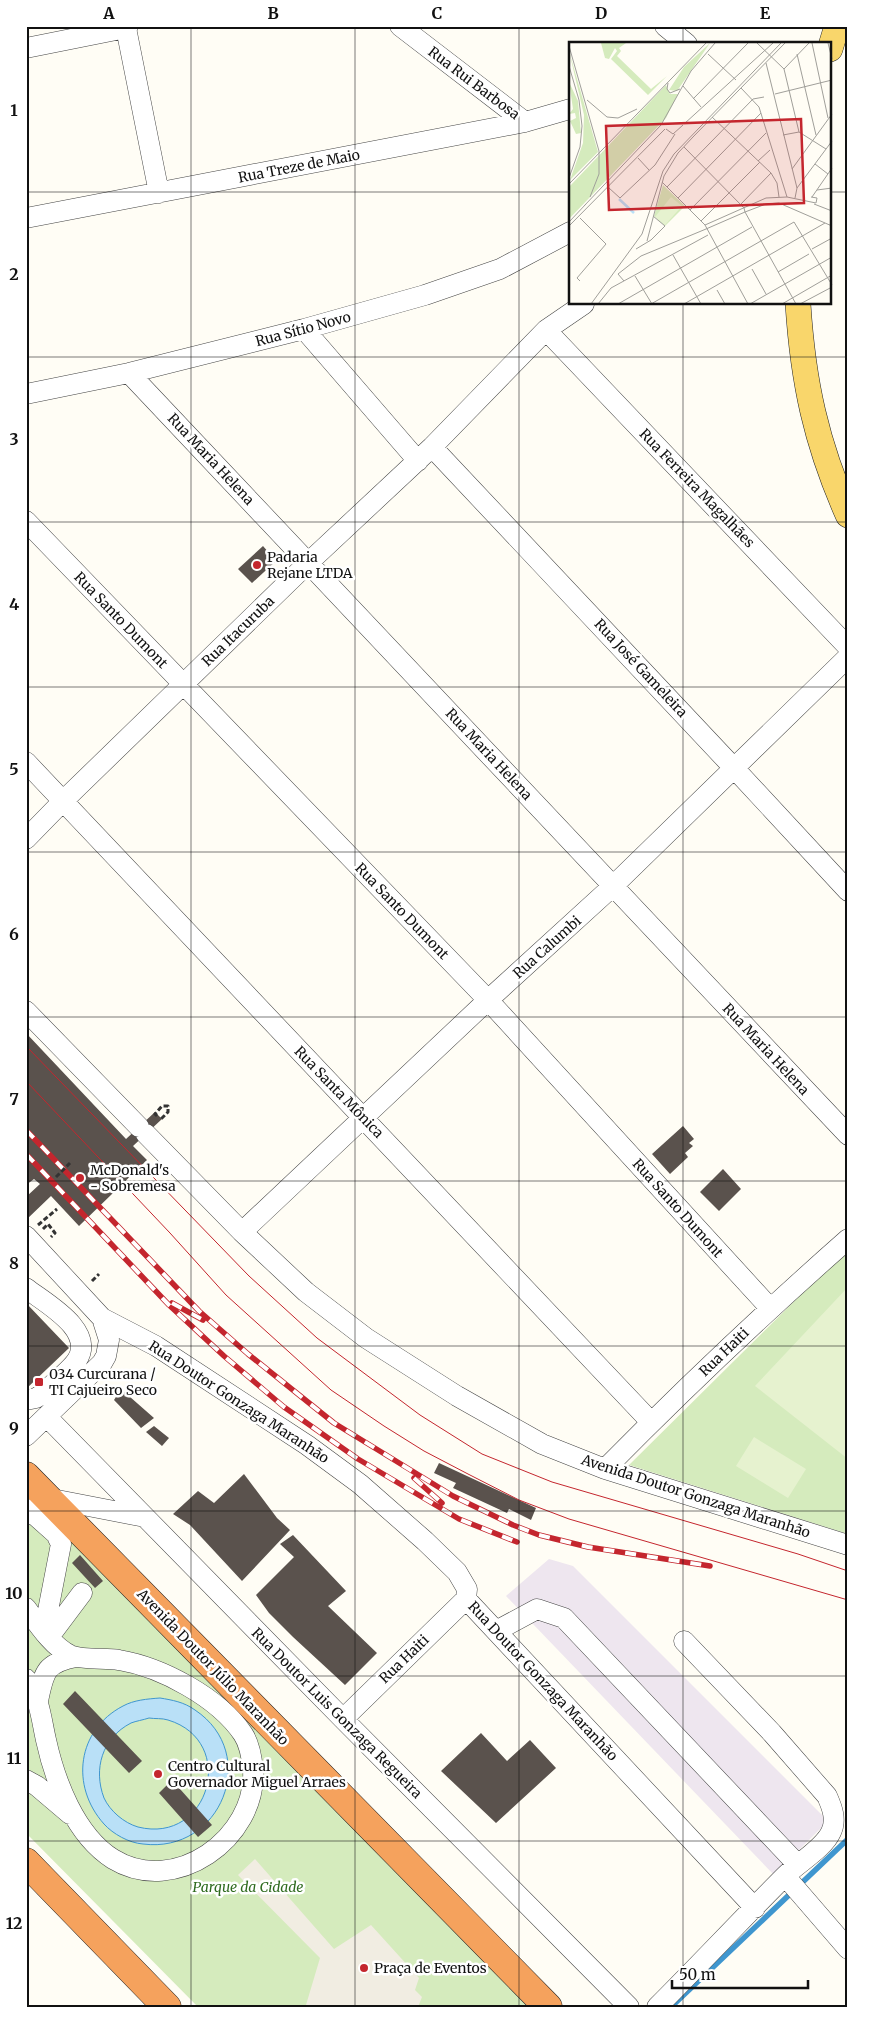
<svg xmlns="http://www.w3.org/2000/svg" width="874" height="2033" font-family="Merriweather,serif">
  <style>
    .industrial { fill: #eee6ef }
    .green { fill: #d5ebbd }
    .pitch { fill: #e6f2cf }
    .plaza { fill: #f1ede2 }
    .water { fill: #b9e0f7; stroke: #3f96cf; fill-rule: evenodd }
    .lines { fill: none; stroke-linecap: round; stroke-linejoin: round }
    .stream { stroke: #3f96cf; stroke-width: 5.5 }
    .building { fill: #5a524d }
    .minor-casing { stroke: #444; stroke-width: 21 }
    .major-casing { stroke: #222; stroke-width: 26 }
    .highway-casing { stroke: #222; stroke-width: 29 }
    .path { stroke: #333; stroke-width: 3; stroke-dasharray: 5 2.5; stroke-linecap: butt }
    .minor { stroke: #fff; stroke-width: 20 }
    .major { stroke: #f9d66b; stroke-width: 25 }
    .highway { stroke: #f5a25d; stroke-width: 28 }
    .tram { stroke: #c4262e; stroke-width: 1 }
    .rail-casing { stroke: #c4262e; stroke-width: 5.5 }
    .rail { stroke: #fff; stroke-width: 4; stroke-dasharray: 11; stroke-linecap: butt }
    .path-bridge { stroke: #333; stroke-width: 3; stroke-dasharray: 5 2.5; stroke-linecap: butt }
    .grid { fill: none; stroke: #111; stroke-width: 1; stroke-opacity: 0.55 }
    .poi-dot { fill: #c4262e; stroke: #fff; stroke-width: 2 }
    .labels { text-anchor: middle; stroke-width: 5; stroke-linejoin: round; paint-order: stroke }
    .street-label { font-size: 14px; fill: #111; stroke: #fff }
    .poi-label { font-size: 14px; fill: #111; stroke: #fff; text-anchor: start }
    .park-label { font-size: 14px; font-style: italic; fill: #2f6b1f; stroke: #fff }
    .inset-river { fill: none; stroke: #b9e0f7; stroke-width: 2.5 }
    .inset-road { fill: none; stroke: #a09f9a; stroke-width: 1 }
    .view { fill: #c4262e; fill-opacity: 0.15; stroke: #c4262e; stroke-width: 2.5 }
    .inset-edge { fill: none; stroke: #111; stroke-width: 2.5 }
    .neatline { fill: none; stroke: #111; stroke-width: 2 }
    .grid-label { font-size: 16px; text-anchor: middle; font-weight: bold; fill: #111 }
  </style>
  <rect width="100%" height="100%" fill="#fffdf5"/>
  <path class="industrial" d="M549,1559L573,1566L828,1821L774,1875L506,1596Z"/>
  <path class="green" d="M848,1248V1534L629,1465Z
    M26,1483L537,2007H198L26,1833Z"/>
  <path class="pitch" d="M848,1287V1459L755,1386Z
    M754,1437L806,1469L788,1498L736,1466Z"/>
  <path class="plaza" d="M255,1859L334,1949L371,1925L419,1978L415,1990L422,1997L418,2007H308L306,2005L320,1958L238,1875Z"/>
  <path class="water" d="M160,1698C172,1700 184,1702 195,1710C261,1754 221,1854 143,1844C129,1843 113,1834 104,1824C70,1786 77,1730 123,1706C134,1700 147,1699 160,1698ZM149,1718C155,1719 162,1718 168,1720C238,1741 210,1845 138,1827C124,1823 110,1811 104,1798C93,1769 102,1738 131,1723C136,1721 143,1720 149,1718Z"/>
  <g class="lines">
    <path class="stream" d="M671,2007L848,1839"/>
  </g>
  <path class="building" d="M263,546L276,561L252,583L238,569Z
    M26,1033L126,1139L155,1112L162,1119L133,1146L147,1160L79,1226L51,1196L26,1220V1197L40,1184L34,1179L26,1185Z
    M683,1126L694,1139L689,1143L693,1146L685,1153L688,1157L670,1174L652,1154Z
    M723,1169L741,1189L719,1211L700,1192Z
    M26,1303L69,1348L26,1389Z
    M121,1389L154,1418L141,1428L114,1400Z
    M154,1426L169,1438L162,1446L146,1432Z
    M439,1463L536,1508L531,1520L509,1509L507,1513L453,1488L456,1483L434,1473Z
    M244,1474L277,1518L290,1530L242,1581L190,1525L173,1514L198,1491L214,1503Z
    M293,1535L346,1591L328,1606L377,1653L345,1685L293,1637L269,1613L256,1595L294,1557L280,1544Z
    M80,1555L103,1581L95,1588L72,1563Z
    M75,1691L142,1761L129,1773L63,1704Z
    M481,1733L507,1761L530,1740L556,1768L496,1823L441,1771Z
    M172,1780L212,1825L198,1837L159,1793Z"/>
  <g class="lines">
    <g class="minor-casing">
      <path id="minor" d="M400,26L525,122
        M665,26L687,44
        M126,28L159,193
        M26,48L126,28L128,26
        M26,218L525,122L570,109
        M304,329L418,461
        M546,330L848,647
        M129,373L848,1135
        M26,394L129,373L304,329L425,295L500,269L570,232
        M432,447L733,767L848,891
        M26,521L488,1000L770,1308
        M26,762L651,1422
        M26,839L63,801L308,563L432,447L546,330L584,304
        M26,1011L139,1127
        M146,1134L242,1232L306,1292L366,1338L457,1396L542,1444L605,1469L848,1545
        M242,1232L488,1000L613,886L848,657
        M26,1236L102,1318L109,1340L106,1356L102,1363L26,1436
        M26,1288C45,1303 96,1330 77,1360C71,1370 50,1386 41,1395L36,1398L26,1400
        M102,1318L156,1346L307,1445L360,1484L425,1541L457,1572L467,1589L466,1599L755,1908
        M47,1417L343,1719L629,2007
        M605,1469C683,1390 764,1313 848,1239
        M47,1498L145,1517
        M26,1515L28,1509L56,1534L61,1544L44,1631
        M26,1608C38,1624 52,1646 70,1655C81,1660 105,1658 119,1660C161,1667 218,1697 243,1734C249,1743 252,1759 253,1770C257,1838 175,1897 113,1859C75,1835 55,1781 46,1740C41,1718 40,1698 26,1679
        M496,1631L537,1609L564,1618L798,1865
        M49,1637L82,1593
        M38,1701C44,1672 45,1663 76,1657
        M343,1719L466,1599
        M26,1780L37,1786L70,1814
        M785,1876L848,1949
        M657,2007C700,1964 742,1919 785,1876C798,1863 824,1848 831,1832C837,1820 832,1807 827,1796L772,1733L684,1641"/>
    </g>
    <g class="major-casing">
      <path id="major" d="M830,49L837,26
        M798,304C803,382 816,443 848,515"/>
    </g>
    <g class="highway-casing">
      <path id="highway" d="M26,1476L548,2007
        M26,1862L167,2007"/>
    </g>
    <path class="path" d="M157,1116L155,1114L162,1106H168V1112L161,1119
      M38,1225L57,1209
      M43,1229L48,1224L55,1233L51,1237
      M92,1281L99,1274"/>
    <use href="#minor" class="minor"/>
    <use href="#major" class="major"/>
    <use href="#highway" class="highway"/>
    <path class="tram" d="M26,1046L249,1276L317,1338L420,1415L482,1454L552,1482L798,1554L848,1571
      M26,1081L170,1233L226,1295L331,1390L384,1426L424,1451L468,1474L519,1500L569,1519L848,1600"/>
    <g class="rail-casing">
      <path id="rail" d="M26,1130L199,1311L248,1354L334,1423L453,1496L513,1525L539,1535L588,1547L710,1566
        M26,1154L169,1305L224,1356L284,1407L358,1459L459,1519L517,1542
        M172,1303L203,1320
        M414,1478L442,1503"/>
    </g>
    <use href="#rail" class="rail"/>
    <path class="path-bridge" d="M56,1177L70,1163"/>
  </g>
  <path class="grid" d="M191,26V2007M355,26V2007M519,26V2007M683,26V44M26,192H570M830,192H848M683,304V2007M26,357H848M26,522H848M26,687H848M26,852H848M26,1017H848M26,1181H848M26,1346H848M26,1511H848M26,1676H848M26,1841H848"/>
  <g class="poi-dot">
    <circle cx="257" cy="565" r="5"/>
    <circle cx="80" cy="1178" r="5"/>
    <rect x="34" y="1377" width="10" height="10" rx="2.5"/>
    <circle cx="158" cy="1774" r="5"/>
    <circle cx="364" cy="1968" r="5"/>
  </g>
  <g class="labels">
    <g class="street-label">
      <text transform="translate(474 83) rotate(37)" y="5">Rua Rui Barbosa</text>
      <text transform="translate(299 166) rotate(-11)" y="5">Rua Treze de Maio</text>
      <text transform="translate(303 329) rotate(-15)" y="5">Rua Sítio Novo</text>
      <text transform="translate(211 459) rotate(47)" y="5">Rua Maria Helena</text>
      <text transform="translate(697 488) rotate(46)" y="5">Rua Ferreira Magalhães</text>
      <text transform="translate(121 620) rotate(46)" y="5">Rua Santo Dumont</text>
      <text transform="translate(238 631) rotate(-44)" y="5">Rua Itacuruba</text>
      <text transform="translate(641 668) rotate(47)" y="5">Rua José Gameleira</text>
      <text transform="translate(489 754) rotate(47)" y="5">Rua Maria Helena</text>
      <text transform="translate(402 911) rotate(46)" y="5">Rua Santo Dumont</text>
      <text transform="translate(547 947) rotate(-42)" y="5">Rua Calumbi</text>
      <text transform="translate(766 1049) rotate(47)" y="5">Rua Maria Helena</text>
      <text transform="translate(339 1092) rotate(46)" y="5">Rua Santa Mônica</text>
      <text transform="translate(678 1208) rotate(48)" y="5">Rua Santo Dumont</text>
      <text transform="translate(724 1352) rotate(-44)" y="5">Rua Haiti</text>
      <text transform="translate(239 1402) rotate(33)" y="5">Rua Doutor Gonzaga Maranhão</text>
      <text transform="translate(696 1496) rotate(18)" y="5">Avenida Doutor Gonzaga Maranhão</text>
      <text transform="translate(404 1659) rotate(-44)" y="5">Rua Haiti</text>
      <text transform="translate(213 1667) rotate(46)" y="5">Avenida Doutor Júlio Maranhão</text>
      <text transform="translate(543 1681) rotate(47)" y="5">Rua Doutor Gonzaga Maranhão</text>
      <text transform="translate(337 1713) rotate(45)" y="5">Rua Doutor Luis Gonzaga Regueira</text>
    </g>
    <g class="poi-label">
      <text x="267" y="562">Padaria<tspan x="267" dy="16">Rejane LTDA</tspan></text>
      <text x="90" y="1175">McDonald's<tspan x="90" dy="16">- Sobremesa</tspan></text>
      <text x="49" y="1379">034 Curcurana /<tspan x="49" dy="16">TI Cajueiro Seco</tspan></text>
      <text x="168" y="1771">Centro Cultural<tspan x="168" dy="16">Governador Miguel Arraes</tspan></text>
      <text x="374" y="1973">Praça de Eventos</text>
    </g>
    <g class="park-label">
      <text x="248" y="1892">Parque da Cidade</text>
    </g>
  </g>
  <g transform="translate(569 42)">
    <rect width="262" height="262" fill="#fffdf5"/>
    <path d="M32,1H57L50,6L52,9L48,14L82,47L98,34L79,53L42,17L48,9L46,6L40,17L36,16ZM141,1L108,49L100,48L115,25ZM0,9L29,110L1,138L14,101L15,73ZM0,40L9,59L12,91L7,92L1,79L7,76L6,71L0,72L4,67ZM97,43L101,52H109L97,76L0,177V145ZM94,143L116,164L96,184L85,174Z" fill="#d5ebbd"/>
    <path d="M102,155L113,164L96,183L86,175Z" fill="#e6f2cf"/>
    <path class="inset-river" d="M50,157L65,171"/>
    <path class="inset-road" d="M188,1L215,27L230,90L257,107M243,1L259,76M259,1L263,17M0,4L30,109V132L21,155M139,12L167,38M228,12L247,93M197,21L228,146L226,156M0,24L10,58L13,84L11,105L0,136M215,27L240,1M99,41L98,47L101,51L111,47M114,44L132,65M172,46L190,65L218,155M206,52L263,38M124,57L179,1M18,58L38,75L49,76L68,67M143,75L202,131L208,141L210,155M115,82L204,1M97,87L104,92L114,83M214,93L230,90M124,95L216,1M115,105L175,166M69,116L80,128M189,119L201,108M246,122L259,132M223,127L263,72M93,140L136,183L179,262M0,142L137,1M98,145L184,57L195,55M40,146L51,156L86,123L106,92M228,146L263,99M248,148L263,146M243,155L263,126M109,156L192,71M172,162L202,131M245,162L263,169M15,164L92,83L122,29L146,1M121,168L197,91M11,176L37,202L8,236L11,239M132,179L191,120M0,180L17,162M136,183L197,156L218,155L247,161L248,156L242,155M0,184L96,87M137,187L176,170L175,166M78,199L95,134L109,111L124,95M67,207L82,198L96,184L84,174M243,207L263,196M104,213L132,262M183,227L197,252M209,230L240,212M66,234L83,262M55,239L49,232L72,214L137,187M148,248L156,262M22,262L73,192L94,129L105,112L212,1M29,262L42,246L139,193M49,262L183,185M82,262L225,180L263,243M115,262L256,181M181,262L263,215M213,262L263,233M227,262L176,170L197,162L210,161L263,184M231,262L263,245"/>
    <path class="view" d="M232,77L235,161L40,168L37,84Z"/>
    <rect width="262" height="262" class="inset-edge"/>
  </g>
  <rect width="874" height="2033" fill="none" stroke="#ffffff" stroke-width="55"/>
  <path d="M672 1980v8h136v-8" fill="none" stroke="#111111" stroke-width="2.5"/>
  <text x="679" y="1980" font-size="15" fill="#111111" stroke="#ffffff" stroke-width="4" paint-order="stroke">50 m</text>
  <rect x="28" y="28" width="818" height="1978" class="neatline"/>
  <g class="grid-label">
    <text x="109" y="19">A</text>
    <text x="273" y="19">B</text>
    <text x="437" y="19">C</text>
    <text x="601" y="19">D</text>
    <text x="765" y="19">E</text>
    <text x="14" y="116">1</text>
    <text x="14" y="280">2</text>
    <text x="14" y="445">3</text>
    <text x="14" y="610">4</text>
    <text x="14" y="775">5</text>
    <text x="14" y="940">6</text>
    <text x="14" y="1105">7</text>
    <text x="14" y="1269">8</text>
    <text x="14" y="1434">9</text>
    <text x="14" y="1599">10</text>
    <text x="14" y="1764">11</text>
    <text x="14" y="1929">12</text>
  </g>
</svg>
